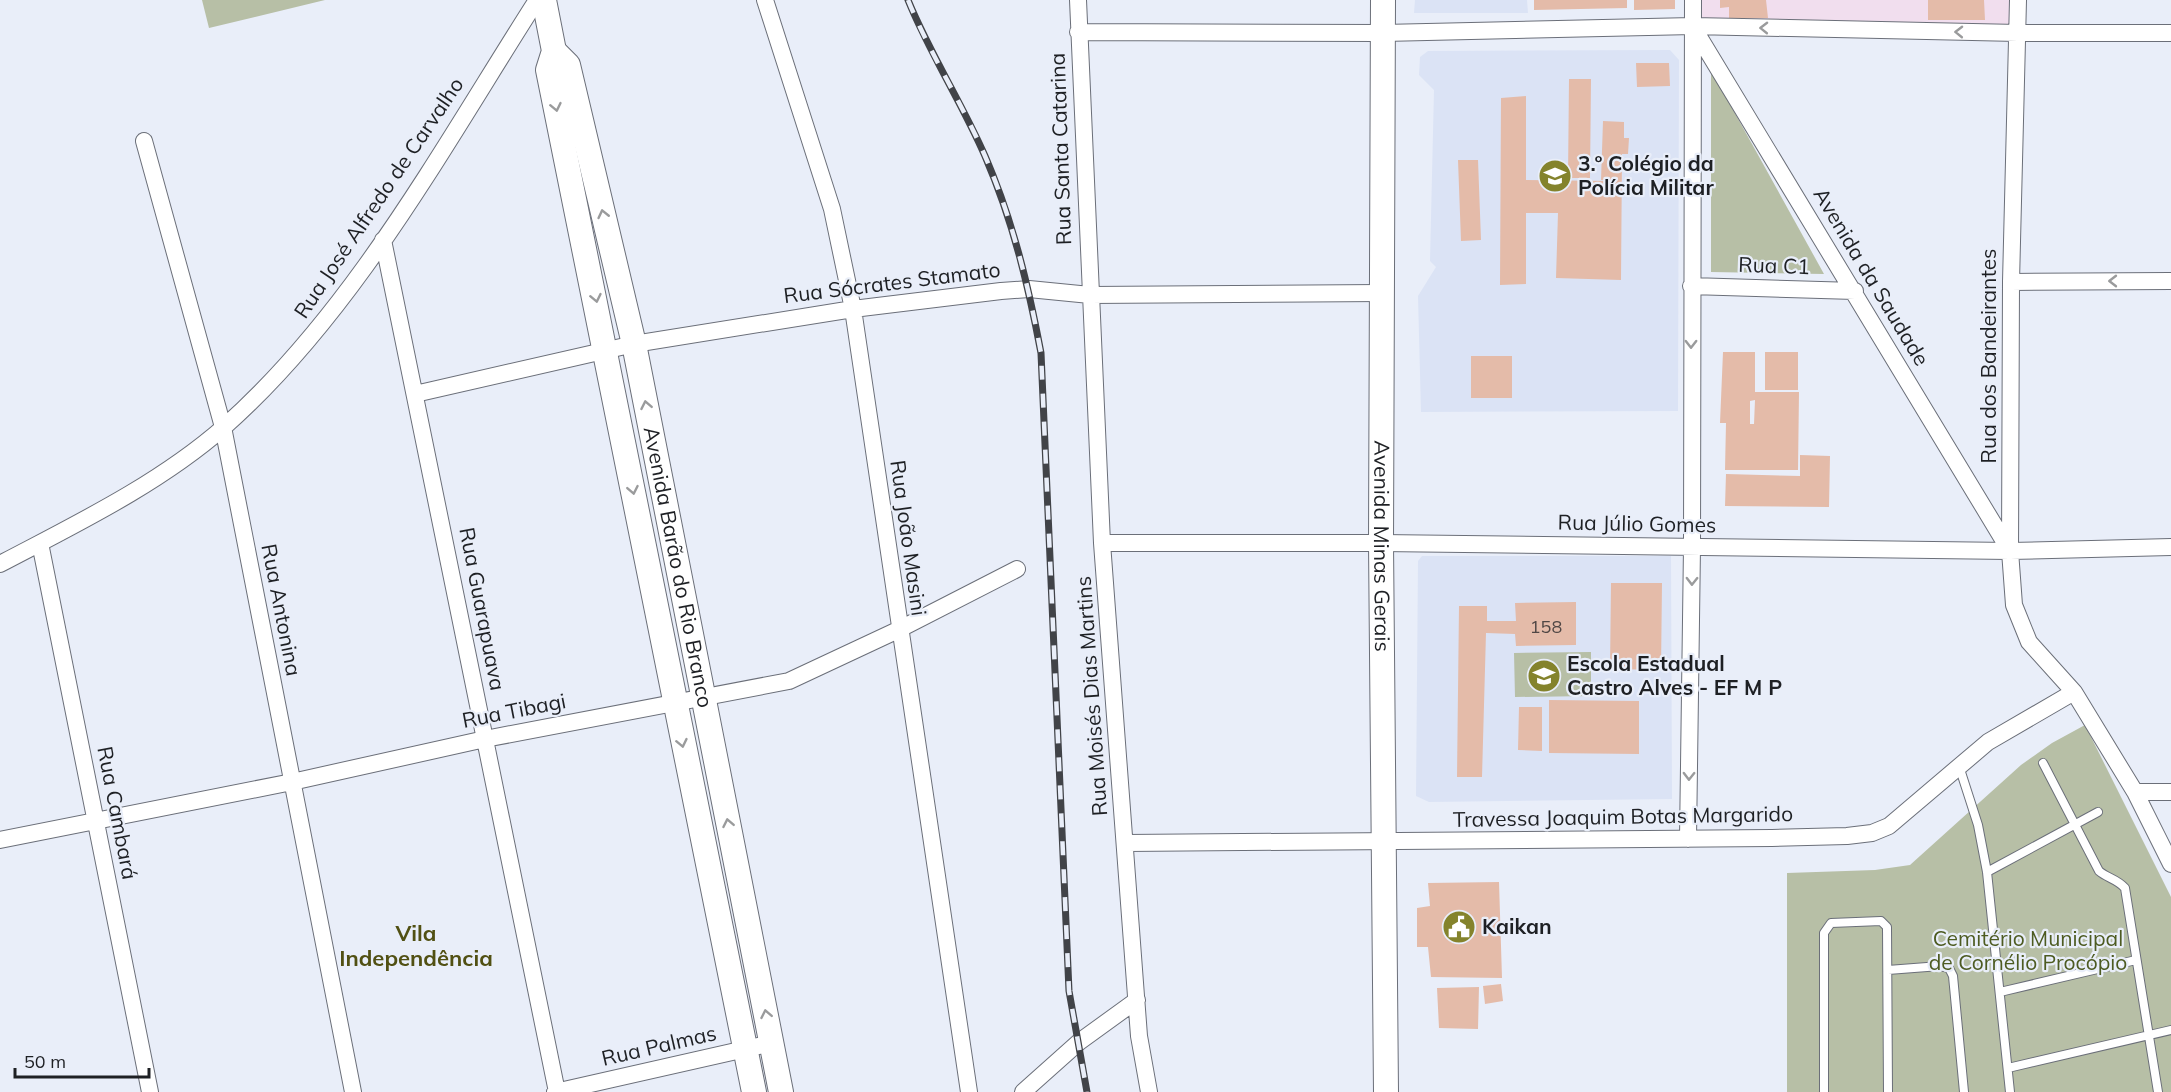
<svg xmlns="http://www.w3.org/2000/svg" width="2171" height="1092" font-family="Mulish,sans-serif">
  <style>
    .built { fill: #dbe3f5 }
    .medical { fill: #f1deee }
    .green { fill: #b7bfa6 }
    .building { fill: #e4bba9; fill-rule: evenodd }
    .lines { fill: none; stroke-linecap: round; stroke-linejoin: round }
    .lane-casing { stroke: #6b6f79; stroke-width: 10 }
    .street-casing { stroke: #6b6f79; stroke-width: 18 }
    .secondary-casing { stroke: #6b6f79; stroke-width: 26 }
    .lane { stroke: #fff; stroke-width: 8 }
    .street { stroke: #fff; stroke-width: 16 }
    .secondary { stroke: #fff; stroke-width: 24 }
    .rail-casing { stroke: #414348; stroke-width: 7 }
    .rail { stroke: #e9eef9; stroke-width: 4.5; stroke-dasharray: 14; stroke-linecap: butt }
    .oneway { stroke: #9a9b9c }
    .labels { text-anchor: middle; stroke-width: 4.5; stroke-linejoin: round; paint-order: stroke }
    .number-label { font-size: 18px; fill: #504745 }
    .street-label { font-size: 21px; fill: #1e2024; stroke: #e9eef9 }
    .poi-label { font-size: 21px; font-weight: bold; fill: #1e2024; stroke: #e9eef9; text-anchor: start }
    .park-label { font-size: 21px; fill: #4d5b21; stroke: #e9eef9 }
    .neighbourhood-label { font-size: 22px; font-weight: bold; fill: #515013; stroke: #e9eef9 }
  </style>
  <rect width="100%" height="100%" fill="#e9eef9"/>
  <path class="built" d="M1415,0H1527L1528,13H1414Z
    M1670,50L1679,60L1678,411L1421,412L1418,296L1436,267L1430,261L1434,90L1419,75L1420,57L1428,51Z
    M1422,556H1671L1672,799L1429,802L1416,796L1418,561Z"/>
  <path class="medical" d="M1694,0H2012V24L1694,26Z"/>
  <path class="green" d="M202,0H325L209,28Z
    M1711,70L1824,274L1711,272Z
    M1591,652V696L1515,697L1514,653Z
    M2085,725L2171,897V1092H1787V873L1875,870L1910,865L2021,765L2052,743Z"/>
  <path class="building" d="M1534,0H1627V8L1534,10Z
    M1634,0H1675V9L1634,10Z
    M1720,0H1766L1768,18H1729V7L1720,8Z
    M1928,0H1984L1985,20H1928Z
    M1636,63H1669L1670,86L1637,87Z
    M1569,79H1591L1590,178H1568Z
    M1526,96V180L1613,181L1601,180L1603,121L1624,122V138H1629L1628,154H1622L1621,280L1556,278L1558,213H1526V284L1500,285L1501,98Z
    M1458,160H1478L1481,240L1461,241Z
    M1723,352H1755V392H1799L1798,470H1725L1726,423H1720ZM1755,400L1754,424H1750V401Z
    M1765,352H1798V390H1765Z
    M1471,356H1512V398H1471Z
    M1800,455L1830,456L1829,507L1725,506L1726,474L1800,476Z
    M1611,583H1662L1661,670L1610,669Z
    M1576,602V645L1516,646L1515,634L1486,633L1482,777H1457L1459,606H1487V621H1516L1515,603Z
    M1549,700L1639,701V754L1549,753Z
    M1519,707H1542V751L1518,750Z
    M1499,882L1502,978L1431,977L1428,947H1417V908L1430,906L1428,883Z
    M1501,984L1503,1001L1485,1004L1483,986Z
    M1479,987L1478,1029L1439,1028L1437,988Z"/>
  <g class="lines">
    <g class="lane-casing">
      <path id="lane" d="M2043,763L2099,871C2107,878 2117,879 2125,888L2158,1092
        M1959,766L1978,825L1987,872L2010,1092
        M1987,872L2098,812
        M1888,970L1940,966L1949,968L1953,976L1964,1092
        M2000,992L2136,960
        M2008,1068L2171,1030
        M1824,1092V933L1831,923L1881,921L1887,927L1888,1092"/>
    </g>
    <g class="street-casing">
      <path id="street" d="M765,0L832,209L853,309L969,1092
        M1078,0L1102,543L1139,1036L1149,1092
        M2018,0L2011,282L2010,551L2014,605L2029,642L2074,692L2135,792L2171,864
        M1693,27L2010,551
        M1078,32L1383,33L1693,26L2018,33H2171
        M144,141L223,427L353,1092
        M383,240L557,1092
        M2011,282L2171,281
        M1691,286L1855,291
        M415,394L634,344L853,309L1001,291L1029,289L1090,295L1382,293
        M40,543L150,1092
        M1102,543H1381L2010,551L2171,547
        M0,564C76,524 159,484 224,427C354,312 444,145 537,0
        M2135,792H2171
        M1688,839L1692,547L1693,0
        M0,840L292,782L485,739L789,681L898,630L1017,569
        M1126,843L1772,838L1847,836L1872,833L1889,826L1988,742L2074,692
        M555,1092L772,1043
        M1023,1092L1079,1042L1137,1000"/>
    </g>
    <g class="secondary-casing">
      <g id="secondary">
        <path d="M544,0L554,51L548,70L754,1092"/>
        <path id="s1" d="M1383,0L1381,543L1386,1092"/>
        <path id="s2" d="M554,51L568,65L634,344L781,1092"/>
      </g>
    </g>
    <use href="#lane" class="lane"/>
    <use href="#street" class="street"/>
    <use href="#secondary" class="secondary"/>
    <g class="rail-casing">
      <path id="rail" d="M908,0C930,54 962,103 985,156C1013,221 1028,284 1041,353L1069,991L1087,1092"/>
    </g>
    <use href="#rail" class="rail"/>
  </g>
  <defs><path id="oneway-chevron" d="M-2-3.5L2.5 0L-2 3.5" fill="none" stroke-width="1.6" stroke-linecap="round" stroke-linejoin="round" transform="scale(1.5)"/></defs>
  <g class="oneway">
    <use href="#oneway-chevron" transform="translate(1764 28) rotate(-179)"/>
    <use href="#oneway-chevron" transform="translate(1959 32) rotate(-179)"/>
    <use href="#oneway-chevron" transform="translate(556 107) rotate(78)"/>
    <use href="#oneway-chevron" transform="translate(603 214) rotate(-103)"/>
    <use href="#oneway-chevron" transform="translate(2113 281) rotate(180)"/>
    <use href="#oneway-chevron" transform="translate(596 298) rotate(78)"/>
    <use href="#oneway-chevron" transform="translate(1691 344) rotate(90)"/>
    <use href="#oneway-chevron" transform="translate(646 405) rotate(-101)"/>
    <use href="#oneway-chevron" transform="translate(633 490) rotate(79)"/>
    <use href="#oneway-chevron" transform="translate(1692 581) rotate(91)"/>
    <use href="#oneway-chevron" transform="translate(682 743) rotate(78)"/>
    <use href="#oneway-chevron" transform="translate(1689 776) rotate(91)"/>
    <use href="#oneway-chevron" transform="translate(728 823) rotate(-101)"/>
    <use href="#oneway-chevron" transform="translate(766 1014) rotate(-101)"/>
  </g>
  <defs>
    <g id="school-disc" transform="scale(1.725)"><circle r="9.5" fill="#84832c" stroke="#e9eef9"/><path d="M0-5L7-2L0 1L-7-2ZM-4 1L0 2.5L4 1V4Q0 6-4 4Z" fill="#fff"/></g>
    <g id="civic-disc" transform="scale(1.725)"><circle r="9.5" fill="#84832c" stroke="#e9eef9"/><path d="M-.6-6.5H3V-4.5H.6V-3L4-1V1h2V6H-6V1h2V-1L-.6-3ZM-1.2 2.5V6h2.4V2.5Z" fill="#fff"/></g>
  </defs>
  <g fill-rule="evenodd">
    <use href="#school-disc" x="1555" y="176"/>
    <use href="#school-disc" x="1544" y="676"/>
    <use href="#civic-disc" x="1459" y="927"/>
  </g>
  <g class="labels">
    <g class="number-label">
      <text x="1546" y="633">158</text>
    </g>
    <g class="street-label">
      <text transform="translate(1061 149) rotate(-92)" y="7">Rua Santa Catarina</text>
      <text transform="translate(379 198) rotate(-56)" y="7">Rua José Alfredo de Carvalho</text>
      <text transform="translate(1774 266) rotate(2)" y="7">Rua C1</text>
      <text transform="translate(1871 277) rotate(59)" y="7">Avenida da Saudade</text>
      <text transform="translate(892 283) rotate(-7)" y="7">Rua Sócrates Stamato</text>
      <text transform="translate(1989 356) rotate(-90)" y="7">Rua dos Bandeirantes</text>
      <text transform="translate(1637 524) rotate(1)" y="7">Rua Júlio Gomes</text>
      <text transform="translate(908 538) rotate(82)" y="7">Rua João Masini</text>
      <text dy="7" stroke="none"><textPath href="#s1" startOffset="546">Avenida Minas Gerais</textPath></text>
      <text dy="7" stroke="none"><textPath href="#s2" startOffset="534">Avenida Barão do Rio Branco</textPath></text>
      <text transform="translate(482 609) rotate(79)" y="7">Rua Guarapuava</text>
      <text transform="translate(281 610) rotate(79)" y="7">Rua Antonina</text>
      <text transform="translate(1092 696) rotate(-94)" y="7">Rua Moisés Dias Martins</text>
      <text transform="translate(514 711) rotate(-11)" y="7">Rua Tibagi</text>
      <text transform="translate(117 813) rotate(79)" y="7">Rua Cambará</text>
      <text transform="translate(1623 817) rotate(-1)" y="7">Travessa Joaquim Botas Margarido</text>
      <text transform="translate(659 1046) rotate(-13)" y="7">Rua Palmas</text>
    </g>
    <g class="poi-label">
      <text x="1578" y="171">3.º Colégio da<tspan x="1578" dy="24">Polícia Militar</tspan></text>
      <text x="1567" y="671">Escola Estadual<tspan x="1567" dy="24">Castro Alves - EF M P</tspan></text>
      <text x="1482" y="934">Kaikan</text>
    </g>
    <g class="park-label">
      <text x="2028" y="946">Cemitério Municipal<tspan x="2028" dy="24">de Cornélio Procópio</tspan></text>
    </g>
    <g class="neighbourhood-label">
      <text x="416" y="941">Vila<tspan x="416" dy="25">Independência</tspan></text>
    </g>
  </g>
  <path d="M15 1068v9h134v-9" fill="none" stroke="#1e2024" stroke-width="3"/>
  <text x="24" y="1068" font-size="18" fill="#1e2024" stroke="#e9eef9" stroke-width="4.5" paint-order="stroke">50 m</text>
</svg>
